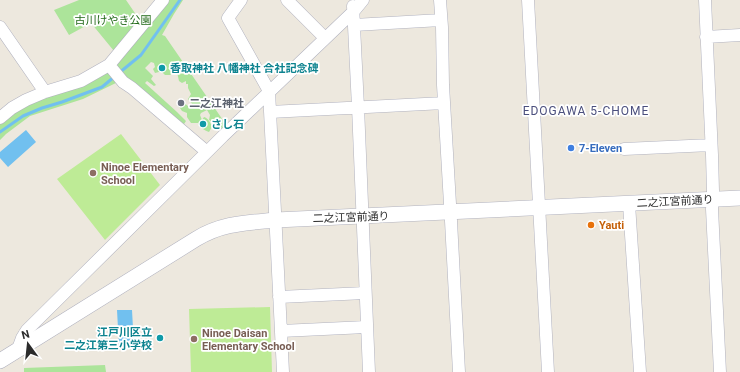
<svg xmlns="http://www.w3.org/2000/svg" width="740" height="372" font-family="Roboto,'Noto Sans JP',sans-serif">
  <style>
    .green { fill: #ace49a }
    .pitch { fill: #beeb96 }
    .water { fill: #71c0ef }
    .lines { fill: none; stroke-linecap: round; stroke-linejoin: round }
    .stream { stroke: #71c0ef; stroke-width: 3 }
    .minor-casing { stroke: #b1b2bf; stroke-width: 13 }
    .tertiary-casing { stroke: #b1b2bf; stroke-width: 16 }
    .minor { stroke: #fff; stroke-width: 12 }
    .tertiary { stroke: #fff; stroke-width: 15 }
    .culture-dot { fill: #0f9aa8; stroke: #fff; stroke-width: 1.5 }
    .worship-dot { fill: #6b7280; stroke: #fff; stroke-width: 1.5 }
    .shop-dot { fill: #3f7fe0; stroke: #fff; stroke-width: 1.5 }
    .education-dot { fill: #8d6e63; stroke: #fff; stroke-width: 1.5 }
    .food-dot { fill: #e8710a; stroke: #fff; stroke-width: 1.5 }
    .labels { text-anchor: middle; stroke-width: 3.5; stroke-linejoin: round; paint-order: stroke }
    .park-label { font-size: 11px; fill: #236a1a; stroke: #fff }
    .culture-label { font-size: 11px; font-weight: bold; fill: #0d838f; stroke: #fff; text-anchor: start }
    .worship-label { font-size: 11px; font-weight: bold; fill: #5b616d; stroke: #fff; text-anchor: start }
    .shop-label { font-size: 11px; font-weight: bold; fill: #366cbe; stroke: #fff; text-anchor: start }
    .education-label { font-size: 11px; font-weight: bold; fill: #785e54; stroke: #fff; text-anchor: start }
    .street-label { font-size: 11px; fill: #2b2b2b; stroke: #fff }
    .food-label { font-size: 11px; font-weight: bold; fill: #c56008; stroke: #fff; text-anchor: start }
    .neighbourhood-label { font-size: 12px; letter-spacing: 1px; fill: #4b4f7d; stroke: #fff }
  </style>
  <rect width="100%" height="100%" fill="#ede8de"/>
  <path class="green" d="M79,0H126L139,19L114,51L91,23L69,35L54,10Z
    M169,0H183L174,14L162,35L165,36L227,126L221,131L216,123L212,122L209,120L210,115L207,110L201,113L200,115L202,120L204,117C208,118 211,123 212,127L209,132C204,130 200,128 198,123H191L187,117V113L182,111L178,105L182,101L189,107L193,105L188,99L191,94L188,88V84H186V81L182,83L179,81L176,68H174L173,73L170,75H165L161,71L159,72L155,73L153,69L155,67L154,63L151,62L145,68L153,76L151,79L156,85L154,86L147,81L145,83L177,112L186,121L184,124L137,91L126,76L120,81L83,99L30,116L6,134L0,140V123L19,108L80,85Z
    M105,365L106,372H24V368Z"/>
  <path class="pitch" d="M121,134L160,185L105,240L57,179Z
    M270,307L272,372H191L189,309Z"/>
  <path class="water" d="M26,130L36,142L8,167L0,158V152Z
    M117,310H132L134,346L119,347Z"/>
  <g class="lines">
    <path class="stream" d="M119,73L141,55L180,0
      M0,132L23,116L42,108L62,102L102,87L114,77"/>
    <g class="minor-casing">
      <path id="minor" d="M241,0L228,18L269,91L283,372
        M287,0L325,38
        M440,0L442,27L443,85L451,221L459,372
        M528,0L548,372
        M705,0L712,155L713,191L712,209L720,372
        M353,6L358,107L369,372
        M354,25L441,20
        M0,27L45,92
        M706,37L740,35
        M109,65L123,82L132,88L207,152
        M270,112L444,103
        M0,118L12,108L26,100L45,92L81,81L109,65L163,0
        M624,149L711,145
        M629,204L640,372
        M279,297L365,293
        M281,331L366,327
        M18,349L22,338L27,330L207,152L223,136L354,11L363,0"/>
    </g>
    <g class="tertiary-casing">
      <path id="tertiary" d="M0,361L196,239C222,223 246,223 276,220L740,198"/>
    </g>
    <use href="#minor" class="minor"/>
    <use href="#tertiary" class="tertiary"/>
  </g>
  <g class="culture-dot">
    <circle cx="162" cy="68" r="4"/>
    <circle cx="203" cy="124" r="4"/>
    <circle cx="160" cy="338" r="4"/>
  </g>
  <circle class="worship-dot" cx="181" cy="103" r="4"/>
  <circle class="shop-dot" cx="571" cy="148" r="4"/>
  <g class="education-dot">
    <circle cx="93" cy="173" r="4"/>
    <circle cx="194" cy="339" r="4"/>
  </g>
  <circle class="food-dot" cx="591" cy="225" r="4"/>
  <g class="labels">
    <g class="park-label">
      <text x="113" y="24">古川けやき公園</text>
    </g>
    <g class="culture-label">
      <text x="170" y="72">香取神社 八幡神社 合社記念碑</text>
      <text x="211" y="128">さし石</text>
      <text x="152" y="336" text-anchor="end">江戸川区立<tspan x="152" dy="13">二之江第三小学校</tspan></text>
    </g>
    <g class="worship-label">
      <text x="189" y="107">二之江神社</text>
    </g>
    <g class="shop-label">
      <text x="579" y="152">7-Eleven</text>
    </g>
    <g class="education-label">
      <text x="101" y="171">Ninoe Elementary<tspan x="101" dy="13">School</tspan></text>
      <text x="202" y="337">Ninoe Daisan<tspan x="202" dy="13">Elementary School</tspan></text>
    </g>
    <g class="street-label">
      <text transform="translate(675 201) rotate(-3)" y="4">二之江宮前通り</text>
      <text transform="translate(351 217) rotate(-2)" y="4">二之江宮前通り</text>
    </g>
    <g class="food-label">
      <text x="599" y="229">Yauti</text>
    </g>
    <g class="neighbourhood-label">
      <text x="586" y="115">EDOGAWA 5-CHOME</text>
    </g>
  </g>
  <g transform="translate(28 344) rotate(345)" stroke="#ffffff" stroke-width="3" paint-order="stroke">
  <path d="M0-3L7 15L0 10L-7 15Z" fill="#2b2b2b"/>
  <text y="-6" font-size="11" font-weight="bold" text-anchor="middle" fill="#2b2b2b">N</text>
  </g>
</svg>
